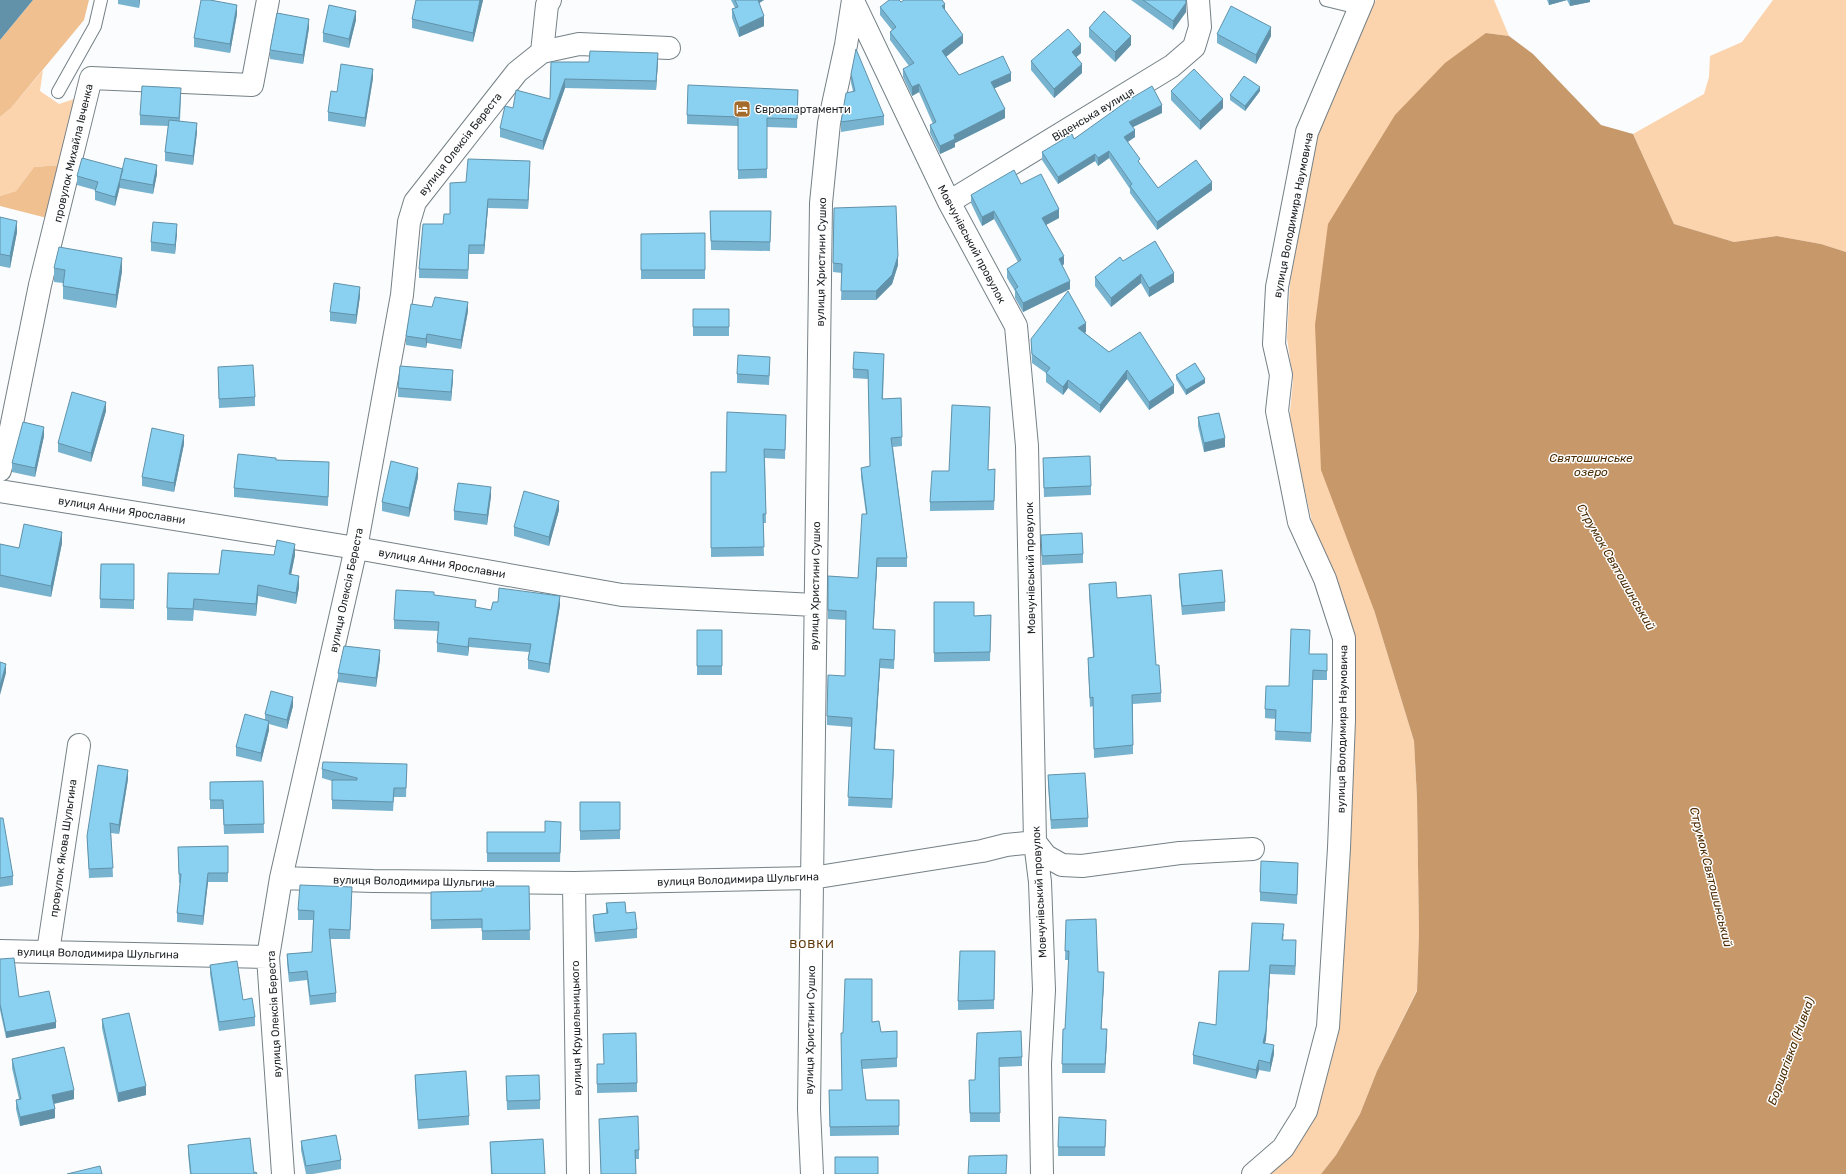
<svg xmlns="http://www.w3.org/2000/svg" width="1846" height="1174" font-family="Rubik,sans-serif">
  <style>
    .green { fill: #fbd3ad }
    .forest { fill: #f1c090 }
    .water { fill: #c79869 }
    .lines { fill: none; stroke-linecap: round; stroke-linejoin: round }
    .lane-casing { stroke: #758086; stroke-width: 14 }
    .street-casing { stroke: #758086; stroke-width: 24 }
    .lane { stroke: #fff; stroke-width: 12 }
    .street { stroke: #fff; stroke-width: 22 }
    .wall { fill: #77b3cf }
    .shaded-wall { fill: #6192a9 }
    .building { fill: #8ad0f1; stroke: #6192a9 }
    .labels { text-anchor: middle; stroke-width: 3; stroke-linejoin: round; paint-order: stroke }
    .poi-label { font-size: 11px; fill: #1e2325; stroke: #fff; text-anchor: start }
    .street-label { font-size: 11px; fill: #1e2325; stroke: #fff }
    .water-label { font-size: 12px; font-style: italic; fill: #4a2b03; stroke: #fff }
    .neighbourhood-label { font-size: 12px; letter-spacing: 1px; fill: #5f3908; stroke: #fff }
  </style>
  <rect width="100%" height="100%" fill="#fafcfd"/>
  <path class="green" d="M1376,0H1494L1509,36L1486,33L1374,610L1414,741L1417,798L1419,933L1417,990L1377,1071L1360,1114L1336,1155L1321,1174H1266L1332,1030L1352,634L1338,583L1317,544L1289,421L1293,381L1287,338L1290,283L1315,139L1366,14Z
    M1773,0H1846V252L1821,244L1777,236L1734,242L1674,224L1633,134L1704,94L1709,77L1710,56L1742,42Z
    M43,70L40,91L59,104L77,98L61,165L34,167L16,191L0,196V117L11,108Z"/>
  <path class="forest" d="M33,0H89L84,20L11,108L0,117V40Z
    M61,165L47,218L0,206V196L16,191L34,167Z"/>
  <path class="water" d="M1486,33L1509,36L1533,54L1601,125L1633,134L1674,224L1734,242L1777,236L1821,244L1846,252V1174H1321L1336,1155L1360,1114L1377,1071L1417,991L1419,933L1417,798L1414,741L1374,610L1321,470L1315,325L1328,224L1395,115L1445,63Z"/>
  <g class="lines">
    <g class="lane-casing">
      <path id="lane" d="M1326,0L1359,8
        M58,92L95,26L101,0"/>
    </g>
    <g class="street-casing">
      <path id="street" d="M853,1L949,202L1016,326L1027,446L1035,842L1040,882L1044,990L1040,1064L1042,1174
        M542,52L547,5L550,0
        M949,202L1172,66L1194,47L1200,27L1198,0
        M0,470L10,433L40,285L91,78L252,85L268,0
        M0,491L356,548L622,595L814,605
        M281,878L373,881L574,883L812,878L982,851L1006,845L1035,842L1046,856L1062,865L1082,866L1180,853L1253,849
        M574,883L578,1174
        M0,951L268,957
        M48,952L79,745
        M283,1174L268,957L281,878L356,548L402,295L409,222L415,202L517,72L542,52L579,44L669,48
        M812,1174L809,1109L821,203L829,123L846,45L853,0
        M1253,1174L1283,1148L1306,1111L1328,1027L1339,848L1344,720V638L1325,579L1299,522L1277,411L1281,375L1274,344L1277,287L1307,132L1363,0"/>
    </g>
    <use href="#lane" class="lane"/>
    <use href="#street" class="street"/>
  </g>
  <path class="wall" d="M118,0H140L139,8L118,4Z
    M416,0H483L473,42L412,28V19Z
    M731,0H764L759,3L764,26L739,37L732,18V9L735,8Z
    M1131,0H1186V12L1173,30Z
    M1547,0H1590V2L1570,6L1567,0L1549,5Z
    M901,2L945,10L963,43L946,57L959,75L1011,81L994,88L1005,118L955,143V147L940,154L930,133V125L933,124L919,92L912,96L903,77V69L909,66L890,40V32L892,30L880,15V7Z
    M237,14L230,53L194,47V38Z
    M356,20L349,48L323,42V33Z
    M309,28L303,64L270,59V50Z
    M1089,28L1131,45L1115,62L1089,37Z
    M1217,34L1271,36L1256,64L1217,43Z
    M1081,53L1076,57L1082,73L1054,98L1031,70V61Z
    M551,62H658L656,90L565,88L543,150L500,137V128L513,108L550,99Z
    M851,74L884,116V125L841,132V122L853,91L851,83Z
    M373,78L365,127L328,121V112L337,92Z
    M798,90L797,128L767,127V178L738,179V126L687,124V115Z
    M1171,91L1223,108L1200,130L1171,100Z
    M1260,91L1245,111L1230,100V95Z
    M181,97L180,121L197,132L193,165L165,161V152L168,126L140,125V115Z
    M1162,113L1133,127L1135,137L1128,142L1140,164L1158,188L1212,190L1157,230L1130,193V189L1109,158L1098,166L1095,161L1058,184L1042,160V152L1074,139Z
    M123,169L157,174L153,194L120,188V186L115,206L95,200V190L77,185V176Z
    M530,170L528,209L488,208L484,254H469L468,279L419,278V269L450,214L466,182Z
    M1021,184L1059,218L1046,225L1064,264L1062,266L1070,289L1023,312L1015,298V291L1007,278V269L1018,262L994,219L982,226L971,203V195Z
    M834,208L898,265L892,284L876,300H841L842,273L833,272Z
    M710,211H771L770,251L711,250Z
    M0,217L17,232L10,268L0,266Z
    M177,233L175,254L151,251V242Z
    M705,233V279H641V234Z
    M1123,261L1174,282L1149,297L1141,283L1111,307L1095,286V277Z
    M54,268L122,271L116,308L63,299V283L54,282Z
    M360,296L356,324L330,321V312Z
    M432,307L468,311L461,349L427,343L426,348L406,345V336Z
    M693,309H729V336H693Z
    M1086,332L1085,333L1109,352L1174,393L1149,410L1127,379L1100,413L1068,388L1063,395L1046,382V373L1032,363L1031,339Z
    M884,363L883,399L901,398L902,446L893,447L907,558V567H877L873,629L895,639L894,669L880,668L875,749L894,759L892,808L848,806L852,727L827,725V716L845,676L846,620L828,619V576L858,578L866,514L861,477V468L870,466L868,379L853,378V369Z
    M770,366L769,385L737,383V374Z
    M218,367L255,397V406L219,408Z
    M1176,375L1205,383L1186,395L1176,379Z
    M453,379L451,401L398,397V388Z
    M106,411L91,462L58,452V443Z
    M786,415L785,459L765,458L766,523H763L764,556L711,557V472H726Z
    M990,416L988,470L995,478L994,510L930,511V502L949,471Z
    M1198,417L1225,447L1204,452L1198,426Z
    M44,436L35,477L12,472V463Z
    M184,444L174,492L142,486V477Z
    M276,460L329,471L328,506L234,497V488Z
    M1043,467L1091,486V495L1044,497Z
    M418,477L409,517L382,511V502Z
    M491,496L487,525L454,520V511Z
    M559,510L549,546L514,536V527Z
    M1041,535L1083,554V563L1042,565Z
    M62,543L51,597L0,587V544L19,548Z
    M274,555H295L291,574L299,587L296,604L258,596L256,616L194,610L193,621L167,620V608L219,574Z
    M101,564H134V609L100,608Z
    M1179,574L1225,602V611L1182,615L1179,583Z
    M1089,584L1117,598L1156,665L1161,693V702L1133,704V754L1094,758L1093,706L1090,707L1088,667V658L1093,657L1089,593Z
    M434,595L476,607L491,610L498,602L560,605L549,673L528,669V660L529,652L469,647L468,656L437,652V643L438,631L394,629V620Z
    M934,602L974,616L991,615L990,661L934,662Z
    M697,630H722V675H697Z
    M1310,639L1309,654H1327V680H1313L1311,742L1275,740L1276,719L1265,718V709L1289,686Z
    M380,659L376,687L338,682V673Z
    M293,706L287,729L269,724V730L261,762L236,756V747L265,719V714Z
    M407,764L406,797H394L393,811L332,809V781L322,778V769Z
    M1048,775L1088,818V827L1051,829L1048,784Z
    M128,779L119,834L111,833L113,877L89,878L87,836Z
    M263,781L264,833L224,834L223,809H210V782Z
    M580,802H620V839L580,840Z
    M0,818L13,876V885L0,887Z
    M561,831L560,862H487V832H545Z
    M228,846V882H208L203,925L177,922V913L180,883H179L178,847Z
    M1298,863L1297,904L1260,901V892Z
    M529,886L530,940H482V928L431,929V892L482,891Z
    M352,896L350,939H330L336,993V1002L310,1005L307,980L289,982L287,963V954L312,952L313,920H298V910Z
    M606,903L626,913L637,929V938L595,942L593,924V915L606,913Z
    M1066,920L1104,981L1101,1029L1107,1038L1105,1073H1062L1063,1029H1065L1069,960H1065Z
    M1284,933L1283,940L1296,949L1295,975L1270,974L1266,1039L1265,1043L1274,1054L1270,1072L1259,1070L1256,1079L1193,1064V1055L1216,1025L1249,971Z
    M995,951L994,1009L958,1010V1001Z
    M0,959L19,997L56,1028L6,1038L0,1010Z
    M210,965L243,1000L255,1017V1026L219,1031L210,974Z
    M102,1019L146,1095L118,1102L102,1028Z
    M872,1022L881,1032L897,1031V1067L862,1069L866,1100H899V1135L830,1136L829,1090H842L843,1033Z
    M977,1033L1022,1057V1066L999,1067L1000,1122H970L969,1080H975Z
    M12,1059L74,1099L54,1104L55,1118L20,1126L16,1109V1100L19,1099L12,1068Z
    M597,1064H604L637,1083V1092L597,1093Z
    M415,1075L469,1116V1125L418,1129L415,1084Z
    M506,1076L540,1100V1109L507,1110Z
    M599,1119L639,1150V1159H635L636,1174H601Z
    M1106,1129L1105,1156H1058V1147Z
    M543,1139L545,1174H491L490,1142Z
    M301,1141L341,1160V1169L313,1174H306L301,1150Z
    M188,1145L254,1173L257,1174H190L188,1154Z"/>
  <path class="shaded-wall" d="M0,0H33L0,40Z
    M139,0H140L139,8Z
    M480,0H483L473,42V33Z
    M756,0H764L756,5Z
    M1549,0H1567L1549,5Z
    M1570,0H1590V2L1570,6Z
    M1186,3V12L1173,30V21Z
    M945,4V12L942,6Z
    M237,5V14L230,53V44Z
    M356,11V20L349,48V39Z
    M764,16V26L739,37V28Z
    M309,19V28L303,64V55Z
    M1271,27V36L1256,64V55Z
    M963,35V43L942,60V51Z
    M1131,36V45L1115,62V52Z
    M1081,44V53L1072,61V52Z
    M658,53V62L656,90V81Z
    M1082,64V73L1054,98V89Z
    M373,69V78L365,127V118Z
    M1011,73V81L991,90V82Z
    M565,79V88L543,150V141Z
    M919,84V92L912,96V87Z
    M1260,87V91L1245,111V106Z
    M1223,99V108L1200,130V121Z
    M1162,105V113L1129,129V122Z
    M1005,109V118L955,143V147L940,154V146L954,135Z
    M197,123V132L193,165V156Z
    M1135,130V137L1124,144V137Z
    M1109,151V158L1098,166V158Z
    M1095,154V161L1058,184V177Z
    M530,161V170L528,209V200Z
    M157,165V174L153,194V185Z
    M120,179V186L115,206V197Z
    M1212,182V190L1157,230V222Z
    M488,199V208L484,254V245Z
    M1059,209V218L1042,227V218Z
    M994,211V219L982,226V217Z
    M17,221V232L10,268V256Z
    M177,224V233L175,254V245Z
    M898,256V265L892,284L876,300V291Z
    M1064,256V264L1059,268V259Z
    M122,258V271L116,308V295Z
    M1174,273V282L1149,297V288Z
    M1141,274V283L1111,307V298Z
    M1070,281V289L1023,312V303Z
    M360,287V296L356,324V315Z
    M468,302V311L461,349V340Z
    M1086,323V332L1078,336V328Z
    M427,334V343L426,348V339Z
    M453,370V379L451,401V392Z
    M1127,370V379L1100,413V405Z
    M1205,379V383L1186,395V390Z
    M1068,380V388L1063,395V387Z
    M1174,385V393L1149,410V402Z
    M106,402V411L91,462V453Z
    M44,427V436L35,477V468Z
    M184,435V444L174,492V483Z
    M1225,438V447L1204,452V443Z
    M418,468V477L409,517V508Z
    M491,487V496L487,525V515Z
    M559,501V510L549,546V537Z
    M62,532V543L51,597V586Z
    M295,544V555L289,585V574Z
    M877,558V567L873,638V629Z
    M299,576V587L296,604V593Z
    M258,585V596L256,616V604Z
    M560,596V605L549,673V664Z
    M469,638V647L468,656V647Z
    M380,650V659L376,687V678Z
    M880,659V668L874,758V749Z
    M6,664V673L0,695V686Z
    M293,697V706L287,729V720Z
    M269,721V730L261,762V753Z
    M894,750V759L892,808V799Z
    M128,770V779L119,834V825Z
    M208,873V882L203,925V916Z
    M1296,940V949L1295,975V966Z
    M1270,965V974L1266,1039L1263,1052V1043Z
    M1104,972V981L1101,1038V1029Z
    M56,1022V1028L6,1038V1032Z
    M1107,1029V1038L1105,1073V1064Z
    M1274,1045V1054L1270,1072V1063Z
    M1259,1060V1070L1256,1079V1070Z
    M146,1086V1095L118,1102V1093Z
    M74,1090V1099L52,1104V1095Z
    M55,1109V1118L20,1126V1117Z"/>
  <path class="building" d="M201,0H210L237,5L230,44L194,38Z
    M416,0H480L473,33L412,19Z
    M735,0H758L764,16L739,28L732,9L738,7Z
    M889,0H899L901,2L904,0H942L945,4L942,6L963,35L942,51L959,75L1003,56L1011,73L991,82L1005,109L954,135L955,139L940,146L930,125L936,122L919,84L912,87L903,69L914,63L890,32L896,27L880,7Z
    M1143,0H1186V3L1173,21Z
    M329,5L356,11L349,39L323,33Z
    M1231,6L1271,27L1256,55L1217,34Z
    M1104,11L1131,36L1115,52L1089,28Z
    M277,13L309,19L303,55L270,50Z
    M1068,29L1081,44L1072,52L1082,64L1054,89L1031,61Z
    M856,49L884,116L841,122L846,93L855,91L851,74Z
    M590,51L658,53L656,81L565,79L543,141L500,128L505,106L513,108L516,90L550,99L551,62H589Z
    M341,64L373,69L365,118L328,112L331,91L337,92Z
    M1194,69L1223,99L1200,121L1171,91Z
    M1244,76L1260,87L1245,106L1230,95Z
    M688,85L798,90L797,119L767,118V169L738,170V117L687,115Z
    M142,86L181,88L179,118L140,115Z
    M1152,86L1162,105L1129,122L1135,130L1124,137L1140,159L1138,161L1158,188L1196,160L1212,182L1157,222L1130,186L1132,184L1109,151L1098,158L1095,154L1058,177L1042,152L1072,134L1074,139L1130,99Z
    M169,120L197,123L193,156L165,152Z
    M82,158L123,169L115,197L95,191L98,182L77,176Z
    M125,158L157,165L153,185L120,179Z
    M468,159L530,161L528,200L488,199L484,245H469L468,270L419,269L423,224H443L444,214H450V183L466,182Z
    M1014,170L1021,184L1041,174L1059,209L1042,218L1064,256L1059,259L1070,281L1023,303L1015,289L1018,287L1007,269L1021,260L994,211L982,217L971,195Z
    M896,206L898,256L892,275L876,291H841L842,264L833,263L834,208Z
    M710,211H771L770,242L711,241Z
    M0,217L17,221L10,256L0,254Z
    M153,222L177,224L175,245L151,242Z
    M705,233V270H641V234Z
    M1155,241L1174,273L1149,288L1141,274L1111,298L1095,277L1120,257L1123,261Z
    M59,247L122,258L116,295L63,286L65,270L54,268Z
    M334,283L360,287L356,315L330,312Z
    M1068,291L1086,323L1078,328L1109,352L1140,332L1174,385L1149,402L1127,370L1100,405L1068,380L1063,387L1046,373L1050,368L1032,354L1031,339Z
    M435,297L468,302L461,340L427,334L426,339L406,336L411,304L432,307Z
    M693,309H729V327H693Z
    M854,352L884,354L882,399L901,398L902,437L891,438L907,558H877L873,629L895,630L894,660L880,659L874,749L894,750L892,799L848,797L852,718L827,716L828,675L845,676L846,611L828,610V576L858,578L862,514H867L861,468L870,466L868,370L853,369Z
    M738,355L770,357L769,376L737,374Z
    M1195,363L1205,379L1186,390L1176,375Z
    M253,365L255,397L219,399L218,367Z
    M400,366L453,370L451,392L398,388Z
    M72,392L106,402L91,453L58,443Z
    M952,405L990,407L988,470L995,469L994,501L930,502L932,471H949Z
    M727,412L786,415L785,450L764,449L766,514H763L764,547L711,548V472H726Z
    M1219,413L1225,438L1204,443L1198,417Z
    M23,422L44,427L35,468L12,463Z
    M152,428L184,435L174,483L142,477Z
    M238,454L276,458V460L329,462L328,497L234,488Z
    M1090,456L1091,486L1044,488L1043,458Z
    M391,461L418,468L409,508L382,502Z
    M458,483L491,487L487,515L454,511Z
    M524,491L559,501L549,537L514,527Z
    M24,524L62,532L51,586L0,575V544L19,548Z
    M1082,533L1083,554L1042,556L1041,535Z
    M277,540L295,544L289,574L299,576L296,593L258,585L256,604L194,599L193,609L167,608L168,573L219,574L222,550L274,555Z
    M101,564H134V600L100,599Z
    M1222,570L1225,602L1182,606L1179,574Z
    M1116,582L1117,598L1151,595L1156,665H1159L1161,693L1132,695L1133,745L1094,749L1093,697L1090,698L1088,658L1094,657L1089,584Z
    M499,588L560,596L549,664L528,660L531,644L469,638L468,647L437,643L439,622L394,620L396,590L434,592V595L476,600L475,607L491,610L493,602H498Z
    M934,602H974V616L991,615L990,652L934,653Z
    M1291,629L1310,630L1309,654H1327V671L1313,670L1311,733L1275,731L1276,710L1265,709L1266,686H1289Z
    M697,630H722V666H697Z
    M344,646L380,650L376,678L338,673Z
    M0,662L6,664L0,686Z
    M271,691L293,697L287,720L265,714Z
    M245,714L269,721L261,753L236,747Z
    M323,762L407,764L406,788H394L393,802L332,800V780H357V778L322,769Z
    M98,765L128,770L119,825L110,823L113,868L89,869L87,836Z
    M1085,773L1088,818L1051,820L1048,775Z
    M263,781L264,824L224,825L223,800H210V782Z
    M580,802H620V830L580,831Z
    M0,818H3L13,876L0,878Z
    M545,821L561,822L560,853H487V832H545Z
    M228,846V873H208L203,916L177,913L181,874H179L178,847Z
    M1261,861L1298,863L1297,895L1260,892Z
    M300,885L352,887L350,930L329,929L336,993L310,996L307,971L289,973L287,954L312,952L314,911L298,910Z
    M482,886H529L530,930L482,931V919L431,920V892L482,891Z
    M625,902L626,913L635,912L637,929L595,933L593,915L608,913L606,903Z
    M1096,919L1098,972H1104L1101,1029H1107L1105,1064H1062L1063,1029H1065L1069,951H1065L1066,920Z
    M1252,923L1284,924L1282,940H1296L1295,966L1270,965L1266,1030L1263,1043L1274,1045L1270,1063L1259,1060L1256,1070L1193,1055L1199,1022L1216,1025L1219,971H1249Z
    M960,951H995L994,1000L958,1001Z
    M14,958L19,997L49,991L56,1022L6,1032L0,1004V959Z
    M237,961L243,1000L252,998L255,1017L219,1022L210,965Z
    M845,979H872V1022L879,1021L881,1032L897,1031V1058L861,1060L866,1100H899V1126L830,1127L829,1090H842L841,1033H843Z
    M129,1013L146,1086L118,1093L102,1019Z
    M1021,1031L1022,1057L999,1058L1000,1113H970L969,1080H975L977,1033Z
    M636,1033L637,1083L597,1084V1064H604L603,1034Z
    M64,1047L74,1090L52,1095L55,1109L20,1117L16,1100L21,1099L12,1059Z
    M466,1071L469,1116L418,1120L415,1075Z
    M539,1075L540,1100L507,1101L506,1076Z
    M638,1116L639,1150H635L636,1174H601L599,1119Z
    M1059,1117L1106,1120L1105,1147H1058Z
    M336,1135L341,1160L306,1166L301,1141Z
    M250,1138L254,1173L256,1172L257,1174H191L188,1145Z
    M543,1139L545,1174H492L490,1142Z
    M1007,1155L1006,1174H968L969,1156Z
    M835,1157H878V1174H835Z
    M100,1166L102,1174H67Z"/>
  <defs>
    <g id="hotel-square" transform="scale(0.9)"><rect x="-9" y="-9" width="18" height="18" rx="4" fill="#a46a29" stroke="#fff"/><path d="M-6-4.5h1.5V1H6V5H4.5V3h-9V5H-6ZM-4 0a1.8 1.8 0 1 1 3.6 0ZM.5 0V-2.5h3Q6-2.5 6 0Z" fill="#fff"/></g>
  </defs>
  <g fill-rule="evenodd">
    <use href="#hotel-square" x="742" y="109"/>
  </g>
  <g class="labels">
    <g class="poi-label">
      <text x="755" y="113">Євроапартаменти</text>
    </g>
    <g class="street-label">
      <text transform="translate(1093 114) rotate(-31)" y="4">Віденська вулиця</text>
      <text transform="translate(460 144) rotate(-52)" y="4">вулиця Олексія Береста</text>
      <text transform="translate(73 153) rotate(-77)" y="4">провулок Михайла Івченка</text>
      <text transform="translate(1293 215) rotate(-79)" y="4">вулиця Володимира Наумовича</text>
      <text transform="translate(972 244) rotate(62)" y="4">Мовчунівський провулок</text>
      <text transform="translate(821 262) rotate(-89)" y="4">вулиця Христини Сушко</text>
      <text transform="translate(122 510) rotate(9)" y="4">вулиця Анни Ярославни</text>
      <text transform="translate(442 563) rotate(10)" y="4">вулиця Анни Ярославни</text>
      <text transform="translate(1030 568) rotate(-91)" y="4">Мовчунівський провулок</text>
      <text transform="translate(815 586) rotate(-89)" y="4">вулиця Христини Сушко</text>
      <text transform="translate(346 590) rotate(-78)" y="4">вулиця Олексія Береста</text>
      <text transform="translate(1342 729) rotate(-89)" y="4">вулиця Володимира Наумовича</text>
      <text transform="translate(63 848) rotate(-82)" y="4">провулок Якова Шульгина</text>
      <text transform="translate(738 879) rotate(-2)" y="4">вулиця Володимира Шульгина</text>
      <text transform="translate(414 881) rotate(1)" y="4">вулиця Володимира Шульгина</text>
      <text transform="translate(1039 892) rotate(-93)" y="4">Мовчунівський провулок</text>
      <text transform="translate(98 953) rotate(1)" y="4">вулиця Володимира Шульгина</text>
      <text transform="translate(274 1014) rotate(-93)" y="4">вулиця Олексія Береста</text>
      <text transform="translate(576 1028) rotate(-91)" y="4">вулиця Крушельницького</text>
      <text transform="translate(810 1030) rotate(-89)" y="4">вулиця Христини Сушко</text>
    </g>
    <g class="water-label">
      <text x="1591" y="462">Святошинське<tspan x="1591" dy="14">озеро</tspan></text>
      <text transform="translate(1616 567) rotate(60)" y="4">Струмок Святошинський</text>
      <text transform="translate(1711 877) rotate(76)" y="4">Струмок Святошинський</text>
      <text transform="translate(1791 1051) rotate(-70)" y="4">Борщагівка (Нивка)</text>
    </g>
    <g class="neighbourhood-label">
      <text x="812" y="948">ВОВКИ</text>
    </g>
  </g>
</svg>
